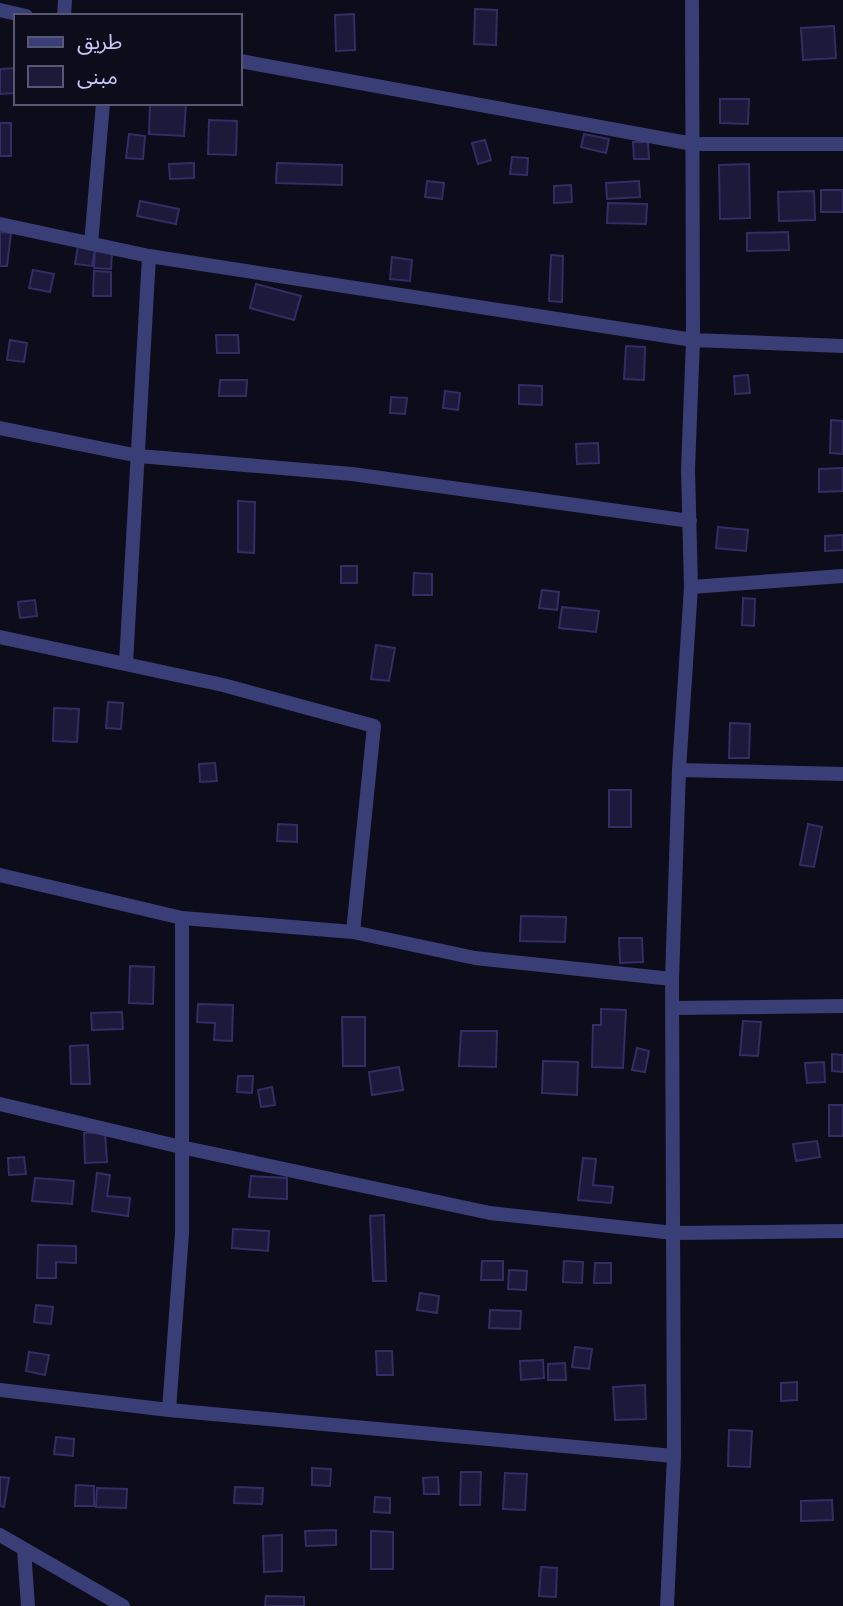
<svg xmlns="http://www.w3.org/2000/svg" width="843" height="1606" font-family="'Sofia Sans Condensed','Noto Sans Arabic',sans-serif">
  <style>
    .building { fill: #1c193a; stroke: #322d65; stroke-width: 2 }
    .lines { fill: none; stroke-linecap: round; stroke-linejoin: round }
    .minor { stroke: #3a3e77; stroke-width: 14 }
  </style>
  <rect width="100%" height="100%" fill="#0d0c1b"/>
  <path class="building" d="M475,9L497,10L496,45L474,44Z
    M354,14L355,50L336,51L335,15Z
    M834,26L836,58L803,60L801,28Z
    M16,68V93L0,94V69Z
    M720,99H749L748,124L720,123Z
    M150,103H186L184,136L149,134Z
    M209,120L237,121L236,155L208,154Z
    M0,123H11V156H0Z
    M129,134L145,136L143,159L126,158Z
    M584,134L609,139L606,153L581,147Z
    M485,140L491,160L478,164L472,143Z
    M633,142H648L649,159H634Z
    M512,157L528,158L527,175L510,174Z
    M194,163V178L170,179L169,164Z
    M277,163L342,165V185L276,183Z
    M749,164L750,218L720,219L719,165Z
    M427,181L444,183L442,199L425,197Z
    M639,181L640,197L607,199L606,183Z
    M571,185L572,202L554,203V186Z
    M821,190H843V212H821Z
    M814,191L815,220L779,221L778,192Z
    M140,201L179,209L176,224L137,216Z
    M608,203L647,204L646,224L607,223Z
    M0,232L11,233L7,266H0Z
    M788,232L789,250L747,251V233Z
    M78,246L95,248L92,266L75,264Z
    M95,250L112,251L111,269L94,268Z
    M551,255L563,256L562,302L549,301Z
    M392,257L412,260L410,281L390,279Z
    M33,270L54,274L50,292L29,288Z
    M94,271L111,272V296H93Z
    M256,284L301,296L294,320L250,308Z
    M216,335H238L239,353H217Z
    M10,340L27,343L24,362L7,360Z
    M626,346L645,347L644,380L624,379Z
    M748,375L750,393L735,394L734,376Z
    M220,380H247L246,396H219Z
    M519,385L542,386V405L519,404Z
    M445,391L460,393L458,410L443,408Z
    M391,397L407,398L405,414L390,413Z
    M831,420L843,421V454L830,453Z
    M598,443L599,463L577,464L576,444Z
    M843,468V491L819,492V469Z
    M238,501L255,502L254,553L238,552Z
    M718,527L748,530L746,551L716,548Z
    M843,535V550L825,551V536Z
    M341,566H357V583H341Z
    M414,573L432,574V595H413Z
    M542,590L559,592L557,610L539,608Z
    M743,598L755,599L754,626L742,625Z
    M35,600L37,616L20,618L18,602Z
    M562,607L599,611L596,632L559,628Z
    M376,645L395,648L389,681L371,679Z
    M108,702L123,703L121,729L106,728Z
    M54,708L79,709L77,742L53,741Z
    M730,723L750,724L749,758H729Z
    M215,763L217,781L200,782L199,764Z
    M609,790H631V827H609Z
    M278,824L297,825V842L277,841Z
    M808,824L822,827L814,867L800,865Z
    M521,916L566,917L565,942L520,941Z
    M619,938H642L643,962L620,963Z
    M130,966L154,967L153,1004L129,1003Z
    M198,1004L233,1005L232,1041L214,1040L215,1023L197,1022Z
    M601,1009L626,1010L623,1068L592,1067L593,1025H601Z
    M122,1012L123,1029L92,1030L91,1013Z
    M342,1017H365V1066H343Z
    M743,1021L761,1022L758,1056L740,1055Z
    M461,1031H497L496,1067L459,1066Z
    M88,1045L90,1084H71L70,1046Z
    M637,1048L649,1051L645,1072L632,1070Z
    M832,1054L843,1055V1072L832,1071Z
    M543,1061L578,1062L577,1095L542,1093Z
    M824,1062L825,1082L807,1083L805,1063Z
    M399,1067L403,1090L372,1095L369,1072Z
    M238,1076H253L252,1093L237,1092Z
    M272,1087L275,1105L261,1107L258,1090Z
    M829,1105H843V1136H829Z
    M105,1132L107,1162L85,1163L84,1133Z
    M817,1141L820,1157L796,1161L793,1144Z
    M24,1157L26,1174L9,1175L8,1158Z
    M583,1158L596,1159L593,1185L613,1187L611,1203L578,1200Z
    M97,1173L110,1175L107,1196L130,1198L128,1216L92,1211Z
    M251,1176L287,1178V1199L249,1197Z
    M35,1178L74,1181L72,1204L32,1201Z
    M384,1215L386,1281H373L370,1216Z
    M233,1229L269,1231L268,1251L232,1248Z
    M38,1245L76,1246V1263L56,1262V1278H37Z
    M482,1261H503V1280H481Z
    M564,1261L583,1262L582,1283L563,1282Z
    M595,1263H611V1283H594Z
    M509,1270L527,1271L526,1290L508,1289Z
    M420,1293L439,1296L437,1313L417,1310Z
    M36,1305L53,1307L51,1324L34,1322Z
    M490,1310L521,1311L520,1329L489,1328Z
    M575,1347L592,1349L589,1369L572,1367Z
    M376,1351H392L393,1375H377Z
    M29,1352L49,1355L45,1375L26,1371Z
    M543,1360L544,1378L521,1380L520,1361Z
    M565,1363L566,1380H548V1364Z
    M797,1382V1400L781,1401V1383Z
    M645,1385L646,1419L615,1420L613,1387Z
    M729,1430L752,1431L750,1467L728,1466Z
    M56,1437L74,1439L73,1456L54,1454Z
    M312,1468L331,1469L330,1486L312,1485Z
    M461,1472H481L480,1505H460Z
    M505,1473L527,1474L525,1510L503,1509Z
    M0,1477L9,1478L4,1507L0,1506Z
    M438,1477L439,1494H424L423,1478Z
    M76,1485L94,1486V1506H75Z
    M235,1487L263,1488L262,1504L234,1503Z
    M97,1488L127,1489L126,1508L96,1507Z
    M375,1497L390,1498V1513L374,1512Z
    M832,1500L833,1520L801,1521V1501Z
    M336,1530V1545L306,1546L305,1531Z
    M371,1531L393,1532V1569H371Z
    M282,1535V1571L264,1572L263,1536Z
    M541,1567L557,1568L556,1597L539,1596Z
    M266,1596L304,1597V1606H265Z"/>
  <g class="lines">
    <path class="minor" d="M0,10L26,16
      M64,16L65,0
      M240,61L693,144H843
      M0,224L149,256L693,340L843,346
      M91,244L103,103
      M0,428L139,456L352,474L690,521
      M691,587L843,576
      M0,637L223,685L374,726L353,932
      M126,663L149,256
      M679,770L843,774
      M0,875L182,918L353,932L475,958L672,979L679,770L691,587L688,469L693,340L692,0
      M672,1008L843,1006
      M0,1104L181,1147L490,1213L674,1233L843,1231
      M0,1390L169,1410L674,1456
      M169,1410L182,1233V918
      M0,1535L123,1606
      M24,1549L28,1606
      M667,1606L674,1456L672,979"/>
  </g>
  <rect x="14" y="14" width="228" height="91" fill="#0d0c1b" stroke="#585875" stroke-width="2"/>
  <rect x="28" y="37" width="35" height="10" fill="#3a3e77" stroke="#585875" stroke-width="2"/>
  <text x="77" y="49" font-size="21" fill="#c9c9fc">طريق</text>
  <rect x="28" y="66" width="35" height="21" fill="#1c193a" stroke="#585875" stroke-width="2"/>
  <text x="77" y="84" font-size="21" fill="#c9c9fc">مبنى</text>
</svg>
